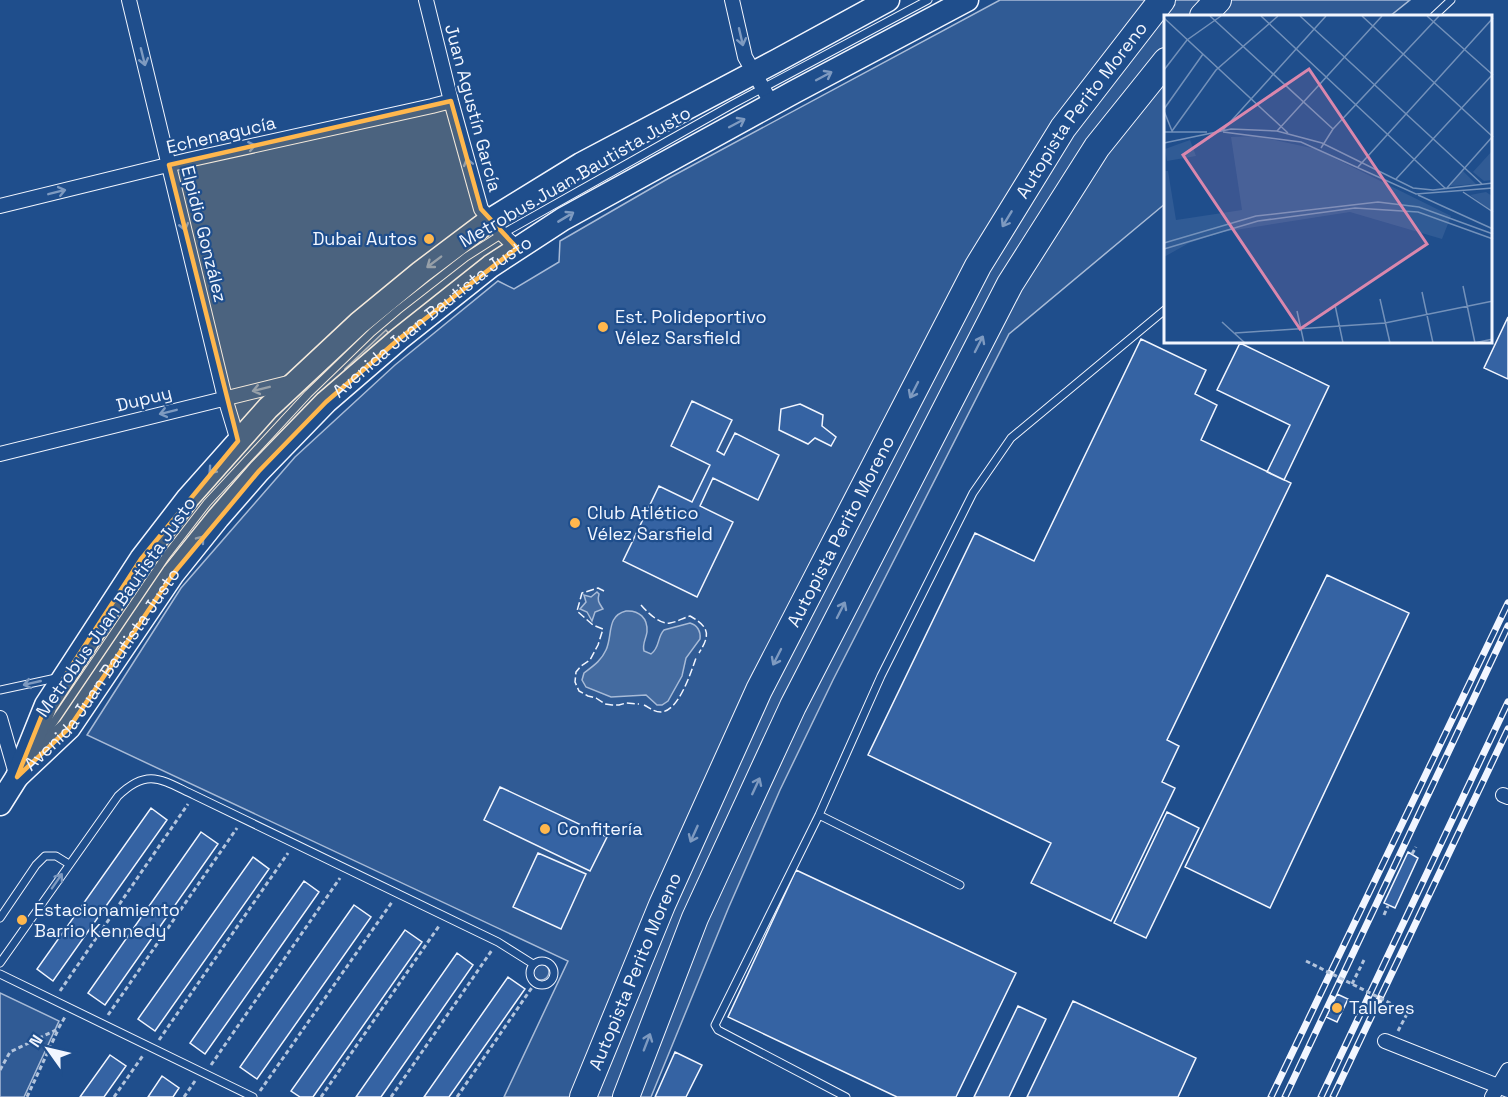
<svg xmlns="http://www.w3.org/2000/svg" width="1508" height="1097" font-family="'Space Grotesk',sans-serif">
  <style>
    .green { fill: #305b95; stroke: #a8bbd7; stroke-width: 1.5 }
    .water { fill: #446ba0; stroke: #a8bbd7; stroke-width: 1.5 }
    .building { fill: #3563a3; stroke: #f2f6ff; stroke-width: 1.5 }
    .lines { fill: none; stroke-linecap: round; stroke-linejoin: round }
    .service-casing { stroke: #f2f6ff; stroke-width: 9 }
    .minor-casing { stroke: #f2f6ff; stroke-width: 16 }
    .primary-casing { stroke: #f2f6ff; stroke-width: 25 }
    .motorway-casing { stroke: #f2f6ff; stroke-width: 28 }
    .path { stroke: #b3c4dc; stroke-width: 3; stroke-dasharray: 4.5 3; stroke-linecap: butt }
    .service { stroke: #1f4e8c; stroke-width: 7 }
    .minor { stroke: #1f4e8c; stroke-width: 14 }
    .primary { stroke: #1f4e8c; stroke-width: 22 }
    .motorway { stroke: #1f4e8c; stroke-width: 26 }
    .rail-casing { stroke: #f2f6ff; stroke-width: 7 }
    .rail { stroke: #1f4e8c; stroke-width: 4.5; stroke-dasharray: 14; stroke-linecap: butt }
    .path-bridge { stroke: #b3c4dc; stroke-width: 3; stroke-dasharray: 4.5 3; stroke-linecap: butt }
    .fence { stroke: #f2f6ff; stroke-width: 1.5; stroke-dasharray: 8 3; stroke-linecap: butt }
    .oneway { stroke: #7e9ac0 }
    .marked { fill: #ffb74d; fill-opacity: 0.2; stroke: #ffb74d; stroke-width: 4.5; stroke-linejoin: round }
    .poi-dot { fill: #ffb74d; stroke: #1f4e8c; stroke-width: 2 }
    .labels { text-anchor: middle; stroke-width: 4.5; stroke-linejoin: round; paint-order: stroke }
    .street-label { font-size: 18px; fill: #f2f6ff; stroke: #1f4e8c }
    .poi-label { font-size: 18px; fill: #f2f6ff; stroke: #1f4e8c; text-anchor: start }
    .inset-road { fill: none; stroke: #7391ba; stroke-width: 1.5 }
    .view { fill: #da87ad; fill-opacity: 0.15; stroke: #da87ad; stroke-width: 3 }
    .inset-edge { fill: none; stroke: #f2f6ff; stroke-width: 3 }
  </style>
  <rect width="100%" height="100%" fill="#1f4e8c"/>
  <path class="green" d="M1000,0H1410L1390,16H1166V203L1009,334L833,680L780,790L728,909L651,1097H504L568,961L87,735L181,588L295,457L395,365L498,281L514,289L559,262L560,241L669,178Z
    M386,330L390,335L344,372L345,369Z
    M533 972a8 8 0 1 1 16 0a8 8 0 1 1-16 0Z
    M0,993L59,1021L24,1097H0Z"/>
  <path class="water" d="M597,592L599,594C597,601 599,603 603,609L595,612L592,621L587,612L580,609L586,602L584,595L591,597Z
    M626,611C639,610 648,618 647,632C646,639 642,644 644,651L651,654C660,648 657,637 664,630L690,623C697,625 701,631 700,639L686,658L682,676L668,701L662,705H657L646,695L611,697L586,687L582,680L584,673C593,666 601,661 606,650C613,635 606,616 626,611Z"/>
  <path class="building" d="M1508,317V379L1484,368Z
    M1141,339L1206,370L1195,394L1217,405L1201,440L1291,483L1167,740L1179,746L1162,782L1175,788L1111,921L1031,883L1051,843L868,755L975,533L1034,561Z
    M1240,343L1329,386L1284,480L1267,472L1290,425L1217,390Z
    M692,401L732,420L717,451L724,455L735,433L779,455L758,500L713,478L700,506L733,522L697,597L623,561L659,486L692,502L710,465L671,446Z
    M800,404L823,415L822,426L836,437L831,446L815,438L808,444L779,430L781,409Z
    M1327,575L1409,613L1270,908L1185,867Z
    M500,787L607,837L590,871L484,820Z
    M151,808L167,820L53,981L37,969Z
    M1167,812L1199,828L1146,938L1114,923Z
    M201,832L218,844L105,1005L88,993Z
    M1408,852L1418,858L1395,908L1384,903Z
    M538,853L586,874L561,929L513,907Z
    M253,857L269,869L155,1031L138,1019Z
    M796,870L1016,973L956,1097H897L728,1017Z
    M304,881L319,892L205,1054L190,1043Z
    M354,905L371,917L257,1079L240,1067Z
    M405,930L422,942L313,1097H300L291,1091Z
    M457,953L473,965L381,1097H356Z
    M508,977L525,989L449,1097H424Z
    M1337,994L1348,999L1337,1022L1326,1017Z
    M1073,1001L1196,1058L1178,1097H1027Z
    M1018,1006L1046,1019L1009,1097H974Z
    M675,1052L702,1065L686,1097H655Z
    M110,1055L126,1066L104,1097H80Z
    M162,1076L179,1088L173,1097H148Z"/>
  <g class="lines">
    <g class="service-casing">
      <path id="service" d="M1434,16L1451,0
        M0,690L56,678
        M43,738L166,556L207,503L308,394L372,332L398,310L466,257L502,234L733,104L928,0
        M819,815L960,885
        M0,918L36,865L45,856H56L69,864
        M530 973a12 12 0 1 1 24 0a12 12 0 1 1-24 0Z
        M0,963L118,796C148,767 162,780 194,795L498,942L533,964
        M0,974L253,1097
        M846,1097L718,1030L715,1025L819,815L881,676L973,493L1011,438L1166,309"/>
    </g>
    <g class="minor-casing">
      <path id="minor" d="M129,0L225,398L238,441
        M426,0L451,101L481,209L502,234L517,248
        M732,0L745,57L772,104
        M0,206L188,160L432,106L451,101
        M0,454L292,382
        M0,718L17,777
        M1503,795L1508,797
        M1385,1041L1508,1090
        M1492,1097L1508,1070"/>
    </g>
    <g class="primary-casing">
      <g id="primary">
        <path id="s1" d="M17,777L69,728L173,574L218,518L259,471L326,402L399,339L491,266L563,219L794,92L967,0"/>
        <path d="M0,804L17,777L46,705L141,559L188,498L268,408L359,323L421,272L490,220L581,164L778,60L888,0"/>
      </g>
    </g>
    <g class="motorway-casing">
      <g id="motorway">
        <path d="M1203,16L1218,0"/>
        <path id="s2" d="M583,1097L662,905L759,690L978,266L1063,128L1162,0"/>
        <path d="M626,1097L695,918L793,706L1010,284L1097,147L1166,61"/>
      </g>
    </g>
    <path class="path" d="M1412,854L1416,847
      M1384,915L1388,906
      M1352,984L1364,960
      M60,991L188,804
      M108,1015L237,828
      M1398,1031L1408,1012
      M159,1040L288,853
      M211,1065L340,878
      M0,1070L10,1052L58,1029L65,1017
      M260,1091L392,902
      M27,1097L58,1030
      M114,1097L144,1054
      M184,1097L195,1081
      M321,1097L439,926
      M391,1097L492,950
      M457,1097L535,983"/>
    <use href="#service" class="service"/>
    <use href="#minor" class="minor"/>
    <use href="#primary" class="primary"/>
    <use href="#motorway" class="motorway"/>
    <g class="rail-casing">
      <path id="rail" d="M1271,1097L1508,603
        M1285,1097L1508,626
        M1321,1097L1508,702
        M1333,1097L1508,729"/>
    </g>
    <use href="#rail" class="rail"/>
    <path class="path-bridge" d="M1306,961L1408,1012"/>
    <path class="fence" d="M604,591L598,588L582,593L577,611L593,625L603,629L598,645L590,660L581,666L576,672L575,682L579,691L588,696L596,698L605,704L612,705H619L626,703L639,704
      M641,605C647,612 660,625 670,623C677,622 683,618 690,616C709,627 711,634 699,653
      M644,705C650,708 654,712 661,712C679,711 691,672 696,658"/>
  </g>
  <defs><path id="oneway-shaft" d="M-6 0H5M1.5-3L5.5 0L1.5 3" fill="none" stroke-width="1.6" stroke-linecap="round" stroke-linejoin="round" transform="scale(1.5)"/></defs>
  <g class="oneway">
    <use href="#oneway-shaft" transform="translate(741 37) rotate(77)"/>
    <use href="#oneway-shaft" transform="translate(143 57) rotate(76)"/>
    <use href="#oneway-shaft" transform="translate(824 76) rotate(-28)"/>
    <use href="#oneway-shaft" transform="translate(737 123) rotate(-28)"/>
    <use href="#oneway-shaft" transform="translate(247 147) rotate(-12)"/>
    <use href="#oneway-shaft" transform="translate(469 167) rotate(-105)"/>
    <use href="#oneway-shaft" transform="translate(57 192) rotate(-14)"/>
    <use href="#oneway-shaft" transform="translate(566 217) rotate(-31)"/>
    <use href="#oneway-shaft" transform="translate(1007 219) rotate(121)"/>
    <use href="#oneway-shaft" transform="translate(183 222) rotate(76)"/>
    <use href="#oneway-shaft" transform="translate(434 262) rotate(143)"/>
    <use href="#oneway-shaft" transform="translate(979 344) rotate(-63)"/>
    <use href="#oneway-shaft" transform="translate(261 389) rotate(166)"/>
    <use href="#oneway-shaft" transform="translate(914 390) rotate(117)"/>
    <use href="#oneway-shaft" transform="translate(168 412) rotate(166)"/>
    <use href="#oneway-shaft" transform="translate(215 467) rotate(131)"/>
    <use href="#oneway-shaft" transform="translate(198 543) rotate(-51)"/>
    <use href="#oneway-shaft" transform="translate(841 610) rotate(-63)"/>
    <use href="#oneway-shaft" transform="translate(777 657) rotate(117)"/>
    <use href="#oneway-shaft" transform="translate(32 683) rotate(167)"/>
    <use href="#oneway-shaft" transform="translate(756 786) rotate(-65)"/>
    <use href="#oneway-shaft" transform="translate(694 834) rotate(114)"/>
    <use href="#oneway-shaft" transform="translate(57 881) rotate(-55)"/>
    <use href="#oneway-shaft" transform="translate(647 1042) rotate(-69)"/>
  </g>
  <path class="marked" d="M451,101L481,209L517,248L399,339L326,402L259,471L173,574L69,728L17,777L46,705L65,676L141,559L238,441L169,165Z"/>
  <g class="poi-dot">
    <circle cx="429" cy="239" r="6"/>
    <circle cx="603" cy="327" r="6"/>
    <circle cx="575" cy="523" r="6"/>
    <circle cx="545" cy="829" r="6"/>
    <circle cx="22" cy="920" r="6"/>
    <circle cx="1337" cy="1008" r="6"/>
  </g>
  <g class="labels">
    <g class="street-label">
      <text transform="translate(473 108) rotate(75)" y="6">Juan Agustín García</text>
      <text dy="6" stroke="none"><textPath href="#s2" startOffset="1108">Autopista Perito Moreno</textPath></text>
      <text transform="translate(221 135) rotate(-13)" y="6">Echenagucía</text>
      <text transform="translate(575 177) rotate(-30)" y="6">Metrobus Juan Bautista Justo</text>
      <text transform="translate(204 234) rotate(76)" y="6">Elpidio González</text>
      <text dy="6" stroke="none"><textPath href="#s1" startOffset="624">Avenida Juan Bautista Justo</textPath></text>
      <text transform="translate(144 399) rotate(-14)" y="6">Dupuy</text>
      <text dy="6" stroke="none"><textPath href="#s2" startOffset="622">Autopista Perito Moreno</textPath></text>
      <text transform="translate(116 607) rotate(-55)" y="6">Metrobus Juan Bautista Justo</text>
      <text dy="6" stroke="none"><textPath href="#s1" startOffset="138">Avenida Juan Bautista Justo</textPath></text>
      <text dy="6" stroke="none"><textPath href="#s2" startOffset="136">Autopista Perito Moreno</textPath></text>
    </g>
    <g class="poi-label">
      <text x="417" y="245" text-anchor="end">Dubai Autos</text>
      <text x="615" y="323">Est. Polideportivo<tspan x="615" dy="21">Vélez Sarsfield</tspan></text>
      <text x="587" y="519">Club Atlético<tspan x="587" dy="21">Vélez Sarsfield</tspan></text>
      <text x="557" y="835">Confitería</text>
      <text x="34" y="916">Estacionamiento<tspan x="34" dy="21">Barrio Kennedy</tspan></text>
      <text x="1349" y="1014">Talleres</text>
    </g>
  </g>
  <g transform="translate(1164 15)">
    <rect width="328" height="328" fill="#1f4e8c"/>
    <path d="M92,121L152,134L287,201L278,224L186,197L59,217L25,228L0,242V156H4L12,205L78,195L67,122ZM26,125L32,141L3,146L1,134ZM328,136V165L320,166L309,157ZM299,156L312,169L287,171L286,168ZM322,177L328,181V196L306,180Z" fill="#305b95"/>
    <path class="inset-road" d="M46,1L169,114M97,1L282,174M136,1L318,169M198,1L329,122M263,1L329,60M0,3L124,118M0,55L23,25L57,1M0,94L39,39M0,96L8,116M59,115L162,1M8,116L52,55L114,1M113,116L218,1M0,117H43M59,117L137,127L252,179L329,173M0,128L67,114L113,116L158,128L249,173L269,175L329,168M157,133L169,114L275,1M194,152L329,3M232,164L329,59M282,174L329,121M299,177L329,197M254,180L329,214M0,228L92,201L214,187L255,192L329,219M0,234L94,206L191,193L254,197L329,224M299,271L311,328M258,277L269,328M216,284L226,328M171,290L179,328M133,296L140,328M58,307L81,328M71,318L221,308L329,286M310,328L329,324"/>
    <path class="view" d="M145,54L263,229L136,314L19,140Z"/>
    <rect width="328" height="328" class="inset-edge"/>
  </g>
  <g transform="translate(48 1049) rotate(304)" stroke="#1f4e8c" stroke-width="4.5" paint-order="stroke">
  <path d="M0-4.5L10 22L0 15L-10 22Z" fill="#f2f6ff"/>
  <text y="-9" font-size="16" font-weight="bold" text-anchor="middle" fill="#f2f6ff">N</text>
  </g>
</svg>
